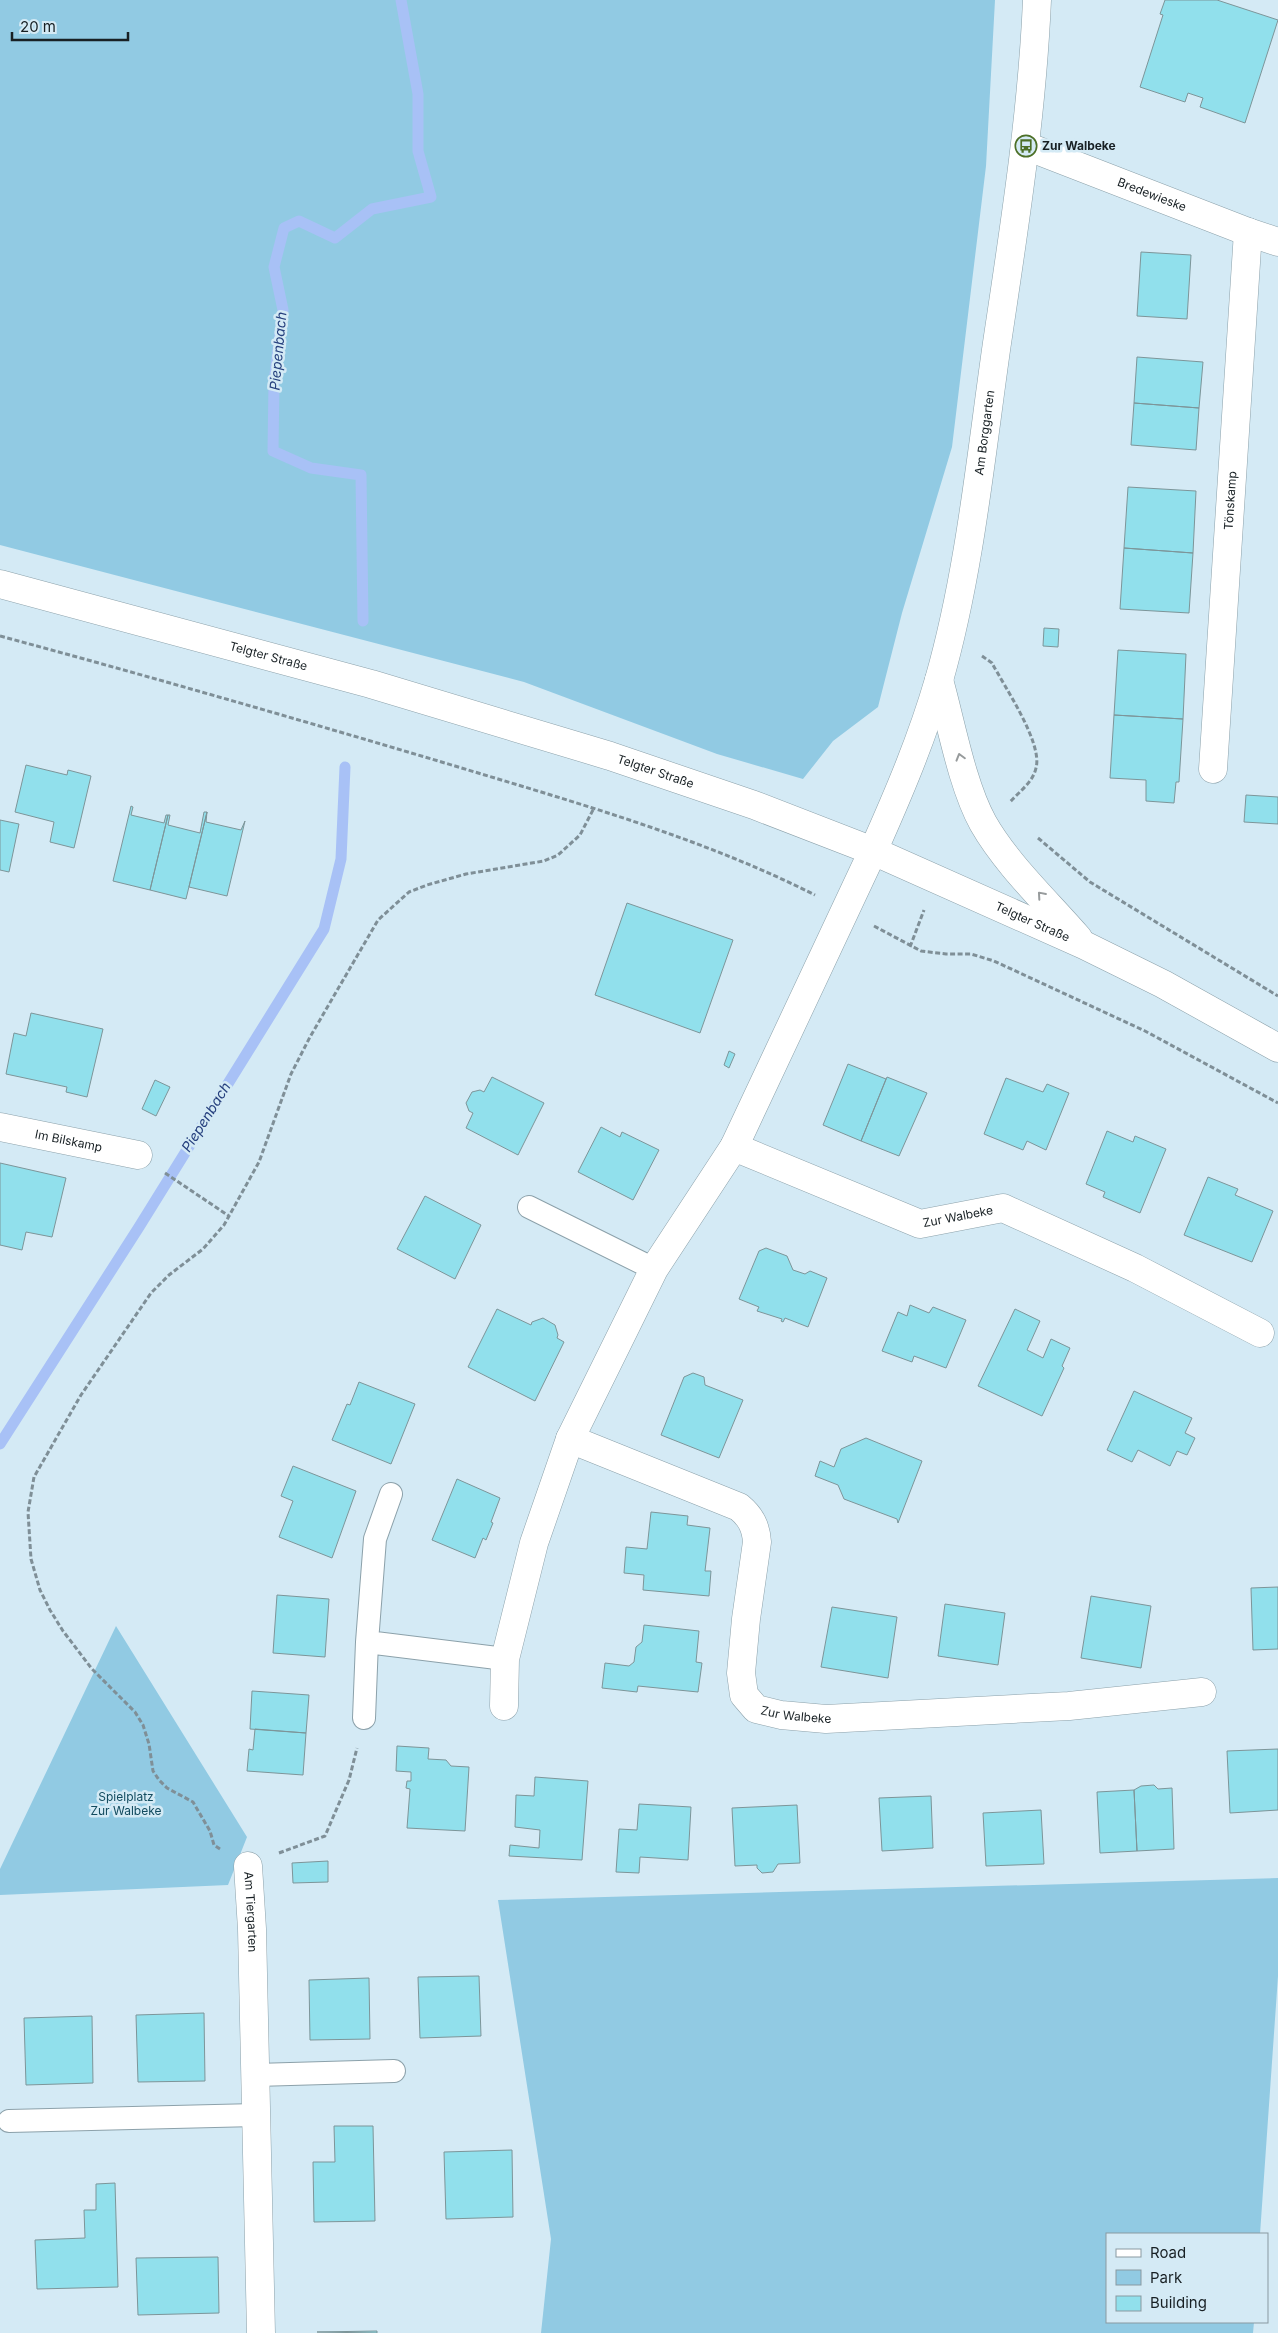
<svg xmlns="http://www.w3.org/2000/svg" width="1278" height="2333" font-family="Inter,sans-serif">
  <style>
    .green { fill: #91cae3 }
    .lines { fill: none; stroke-linecap: round; stroke-linejoin: round }
    .stream { stroke: #a8c1f6; stroke-width: 11 }
    .building { fill: #91e0ec; stroke: #7d9599 }
    .lane-casing { stroke: #8ca1aa; stroke-width: 24 }
    .street-casing { stroke: #8ca1aa; stroke-width: 29 }
    .secondary-casing { stroke: #8ca1aa; stroke-width: 29 }
    .path { stroke: #7f8f97; stroke-width: 3; stroke-dasharray: 5 2.5; stroke-linecap: butt }
    .lane { stroke: #fff; stroke-width: 22 }
    .street { stroke: #fff; stroke-width: 28 }
    .secondary { stroke: #fff; stroke-width: 28 }
    .oneway { stroke: #979b9c }
    .labels { text-anchor: middle; stroke-width: 5; stroke-linejoin: round; paint-order: stroke }
    .poi-label { font-size: 12px; font-weight: bold; fill: #182024; stroke: #d4eaf5; text-anchor: start }
    .street-label { font-size: 12px; fill: #182024; stroke: #d4eaf5 }
    .park-label { font-size: 12px; fill: #124b5f; stroke: #d4eaf5 }
    .water-label { font-size: 14px; font-style: italic; fill: #26407e; stroke: #d4eaf5 }
  </style>
  <rect width="100%" height="100%" fill="#d4eaf5"/>
  <path class="green" d="M0,0H995L986,166L952,447L902,613L878,707L833,741L803,779L717,754L524,682L0,545Z
    M116,1626L247,1837L228,1885L0,1895V1869Z
    M1278,1878V1976L1260,2234H1107V2322H1254L1253,2333H541L551,2239L498,1900Z"/>
  <g class="lines">
    <path class="stream" d="M363,621L361,475L311,468L273,451L274,382L283,310L274,267L284,228L299,221L335,238L372,209L431,197L418,151V94L401,0
      M0,1444L139,1227L324,929L341,859L345,767"/>
  </g>
  <path class="building" d="M1165,0H1217L1278,20L1245,123L1200,107L1203,98L1188,93L1185,102L1140,87L1163,15L1160,14Z
    M1141,252L1191,255L1187,319L1137,316Z
    M1137,357L1203,362L1199,408L1134,403Z
    M1134,403L1199,408L1196,450L1131,445Z
    M1128,487L1196,491L1193,553L1124,548Z
    M1124,548L1193,553L1189,613L1120,609Z
    M1044,628L1059,629L1058,647L1043,646Z
    M1118,650L1186,654L1183,719L1114,715Z
    M1114,715L1183,719L1179,782H1176L1174,803L1146,801V780L1110,778Z
    M26,765L67,775L68,770L91,776L74,848L50,842L54,822L15,812Z
    M1246,795L1278,797V824L1244,822Z
    M131,806L133,807L131,815L164,823L166,815H168L150,890L113,881Z
    M204,812H207L186,899L150,890L168,815H170L168,825L200,833Z
    M207,812L206,822L241,830L245,821L227,896L189,887Z
    M0,820L19,824L9,872L0,870Z
    M627,903L733,940L700,1033L595,995Z
    M31,1013L103,1029L87,1097L66,1092L67,1087L6,1074L14,1033L26,1036Z
    M729,1051L735,1054L729,1068L724,1065Z
    M848,1064L886,1079L861,1141L823,1125Z
    M492,1077L544,1103L518,1155L466,1128L473,1113L469,1111L466,1103L472,1092L480,1090L484,1092Z
    M887,1077L927,1093L899,1156L861,1141Z
    M1006,1078L1043,1092L1047,1084L1069,1093L1046,1150L1027,1141L1023,1150L984,1134Z
    M155,1080L170,1087L156,1116L142,1109Z
    M601,1127L620,1137L622,1132L659,1150L633,1200L578,1172Z
    M1107,1131L1133,1142L1135,1136L1166,1149L1140,1213L1103,1197L1105,1192L1086,1184Z
    M0,1163L66,1178L52,1237L26,1232L22,1250L0,1245Z
    M1208,1177L1238,1189L1235,1195L1273,1211L1252,1262L1184,1235Z
    M425,1196L481,1225L455,1279L397,1249Z
    M766,1248L787,1256L793,1270L805,1274L810,1271L827,1278L808,1327L785,1318L783,1322L781,1321L782,1319L757,1311L759,1307L739,1299L759,1251Z
    M910,1305L929,1313L933,1307L966,1320L946,1368L914,1356L912,1362L882,1351L898,1312L907,1316Z
    M497,1309L531,1325L532,1322L543,1318L555,1325L558,1335L557,1338L564,1342L535,1401L468,1367Z
    M1015,1309L1040,1321L1027,1350L1043,1358L1051,1339L1070,1348L1062,1366L1064,1368L1042,1416L978,1386Z
    M693,1373L704,1377L705,1385L743,1400L719,1458L661,1435L684,1377Z
    M359,1382L415,1404L391,1464L332,1440L347,1404L350,1405Z
    M1134,1391L1192,1418L1185,1433L1195,1438L1187,1455L1177,1451L1170,1466L1138,1450L1132,1462L1107,1450Z
    M866,1438L922,1461L898,1523L897,1519L844,1499L838,1485L815,1476L820,1461L834,1467L841,1449Z
    M293,1466L356,1491L332,1558L279,1537L293,1501L281,1496Z
    M457,1479L500,1498L491,1522L493,1523L486,1540L483,1538L475,1558L432,1540Z
    M651,1512L688,1516L687,1525L710,1528L705,1571H711L709,1596L643,1590L644,1575L624,1573L626,1547L647,1549Z
    M1278,1587V1649L1253,1650L1251,1588Z
    M277,1595L329,1599L325,1657L273,1653Z
    M1091,1596L1151,1606L1141,1668L1081,1658Z
    M945,1604L1005,1613L998,1665L938,1656Z
    M832,1607L897,1617L888,1678L821,1667Z
    M644,1625L699,1631L696,1662L702,1663L698,1692L638,1686L637,1692L602,1688L605,1663L629,1666L634,1662L636,1647L642,1642Z
    M252,1691L309,1695L306,1733L250,1729Z
    M255,1729L306,1733L303,1775L247,1771L249,1749L253,1750Z
    M397,1746L429,1748L428,1759L446,1760L451,1766L469,1767L465,1831L407,1828L410,1789L406,1788L407,1781H411V1772L396,1771Z
    M1278,1749V1810L1230,1813L1227,1751Z
    M535,1777L588,1781L582,1860L509,1856L510,1845L539,1848L540,1830L515,1827L516,1795L534,1796Z
    M1154,1785L1158,1789L1172,1788L1174,1849L1137,1851L1134,1790L1141,1786Z
    M1134,1790L1137,1851L1100,1853L1097,1792Z
    M931,1796L933,1848L882,1851L879,1798Z
    M639,1804L691,1807L688,1860L640,1857L639,1873L616,1872L619,1829L637,1830Z
    M797,1805L800,1863L778,1864L773,1872L762,1873L757,1868V1865L735,1866L732,1808Z
    M1041,1810L1044,1864L986,1866L983,1813Z
    M328,1861V1882L293,1883L292,1863Z
    M479,1976L481,2036L420,2038L418,1977Z
    M369,1978L370,2039L310,2040L309,1980Z
    M204,2013L205,2081L138,2082L136,2015Z
    M92,2016L93,2083L26,2085L24,2018Z
    M334,2126H373L375,2221L314,2222L313,2162H335Z
    M512,2150L513,2217L446,2219L444,2152Z
    M115,2183L118,2287L37,2289L35,2240L85,2238L84,2210H96V2184Z
    M218,2257L219,2313L138,2315L136,2258Z
    M377,2331V2333L317,2332Z"/>
  <g class="lines">
    <g class="lane-casing">
      <path id="lane" d="M529,1207L654,1269
        M367,1642L375,1539L391,1494
        M364,1718L367,1642L505,1659
        M256,2075L394,2071
        M9,2121L256,2115"/>
    </g>
    <g class="street-casing">
      <g id="street">
        <path id="s1" d="M1026,146L1248,232L1278,242"/>
        <path id="s2" d="M1213,769L1248,232"/>
        <path id="s3" d="M0,1127L138,1155"/>
        <path id="s4" d="M734,1147L920,1224L1003,1208L1135,1268L1260,1333"/>
        <path id="s5" d="M570,1439L739,1507C751,1517 756,1527 757,1542L746,1619L741,1673L744,1695L756,1709L781,1715L826,1719L1069,1706L1202,1692"/>
        <path d="M504,1706L505,1659L534,1543L570,1439L654,1269L734,1147L873,851"/>
        <path id="s6" d="M248,1866L252,1929L261,2333"/>
      </g>
    </g>
    <g class="secondary-casing">
      <g id="secondary">
        <path id="s7" d="M0,584L371,684L610,756L754,805L873,851L1084,945L1163,984L1278,1048"/>
        <path d="M939,680C951,723 962,785 983,823C1007,865 1046,901 1078,938"/>
        <path id="s8" d="M873,851C898,795 922,739 939,680C970,572 981,454 997,343C1014,229 1032,116 1037,0"/>
      </g>
    </g>
    <path class="path" d="M0,636C152,677 304,721 455,766C577,803 702,838 815,895
      M982,656L992,663C1004,686 1043,743 1036,768C1033,782 1019,792 1010,802
      M1038,838L1090,882L1278,996
      M874,926L921,951L946,954H971L994,961L1145,1031L1278,1103
      M910,947L924,910
      M165,1173L229,1216
      M220,1849L214,1845L210,1831L193,1802L167,1788L159,1780L153,1771L149,1744L143,1725L135,1712L92,1669L63,1631L50,1610L40,1590L31,1559L28,1512L34,1477L81,1395L151,1293L169,1275L203,1249L224,1225L259,1162L291,1074L310,1037L378,920L409,892L427,885L466,874L544,861L558,855L580,835L594,808
      M279,1853L325,1836L349,1780L357,1748"/>
    <use href="#lane" class="lane"/>
    <use href="#street" class="street"/>
    <use href="#secondary" class="secondary"/>
  </g>
  <defs><path id="oneway-chevron" d="M-2-3.5L2.5 0L-2 3.5" fill="none" stroke-width="1.6" stroke-linecap="round" stroke-linejoin="round" transform="scale(1.25)"/></defs>
  <g class="oneway">
    <use href="#oneway-chevron" transform="translate(960 757) rotate(-106)"/>
    <use href="#oneway-chevron" transform="translate(1041 895) rotate(-131)"/>
  </g>
  <defs>
    <g id="bus-ring" transform="scale(1.125)"><circle r="9.5" fill="#d4eaf5" stroke="#4d7028" stroke-width="1.5"/><path d="M-5-6H5V4H4V6H2V4H-2V6H-4V4H-5ZM-3.5-4V0h7V-4ZM-3.5 1.2v1.5H-2V1.2ZM2 1.2v1.5H3.5V1.2Z" fill="#4d7028"/></g>
  </defs>
  <g fill-rule="evenodd">
    <use href="#bus-ring" x="1026" y="146"/>
  </g>
  <g class="labels">
    <g class="poi-label">
      <text x="1042" y="150">Zur Walbeke</text>
    </g>
    <g class="street-label">
      <text dy="4" stroke="none"><textPath href="#s1" startOffset="135">Bredewieske</textPath></text>
      <text dy="4" stroke="none"><textPath href="#s8" startOffset="435">Am Borggarten</textPath></text>
      <text dy="4" stroke="none"><textPath href="#s2" startOffset="269">Tönskamp</textPath></text>
      <text dy="4" stroke="none"><textPath href="#s7" startOffset="278">Telgter Straße</textPath></text>
      <text dy="4" stroke="none"><textPath href="#s7" startOffset="682">Telgter Straße</textPath></text>
      <text dy="4" stroke="none"><textPath href="#s7" startOffset="1088">Telgter Straße</textPath></text>
      <text dy="4" stroke="none"><textPath href="#s3" startOffset="70">Im Bilskamp</textPath></text>
      <text dy="4" stroke="none"><textPath href="#s4" startOffset="240">Zur Walbeke</textPath></text>
      <text dy="4" stroke="none"><textPath href="#s5" startOffset="436">Zur Walbeke</textPath></text>
      <text dy="4" stroke="none"><textPath href="#s6" startOffset="46">Am Tiergarten</textPath></text>
    </g>
    <g class="park-label">
      <text x="126" y="1801">Spielplatz<tspan x="126" dy="14">Zur Walbeke</tspan></text>
    </g>
    <g class="water-label">
      <text transform="translate(278 351) rotate(-85)" y="5">Piepenbach</text>
      <text transform="translate(206 1117) rotate(-58)" y="5">Piepenbach</text>
    </g>
  </g>
  <rect x="1106" y="2233" width="162" height="90" fill="#d4eaf5" stroke="#8999a1"/>
  <rect x="1116" y="2249" width="25" height="8" fill="#ffffff" stroke="#8999a1"/>
  <text x="1150" y="2258" font-size="15" fill="#182024">Road</text>
  <rect x="1116" y="2270" width="25" height="15" fill="#91cae3" stroke="#8999a1"/>
  <text x="1150" y="2283" font-size="15" fill="#182024">Park</text>
  <rect x="1116" y="2296" width="25" height="15" fill="#91e0ec" stroke="#8999a1"/>
  <text x="1150" y="2308" font-size="15" fill="#182024">Building</text>
  <path d="M12 32v8h116v-8" fill="none" stroke="#182024" stroke-width="2.5"/>
  <text x="20" y="32" font-size="15" fill="#182024" stroke="#d4eaf5" stroke-width="4" paint-order="stroke">20 m</text>
</svg>
